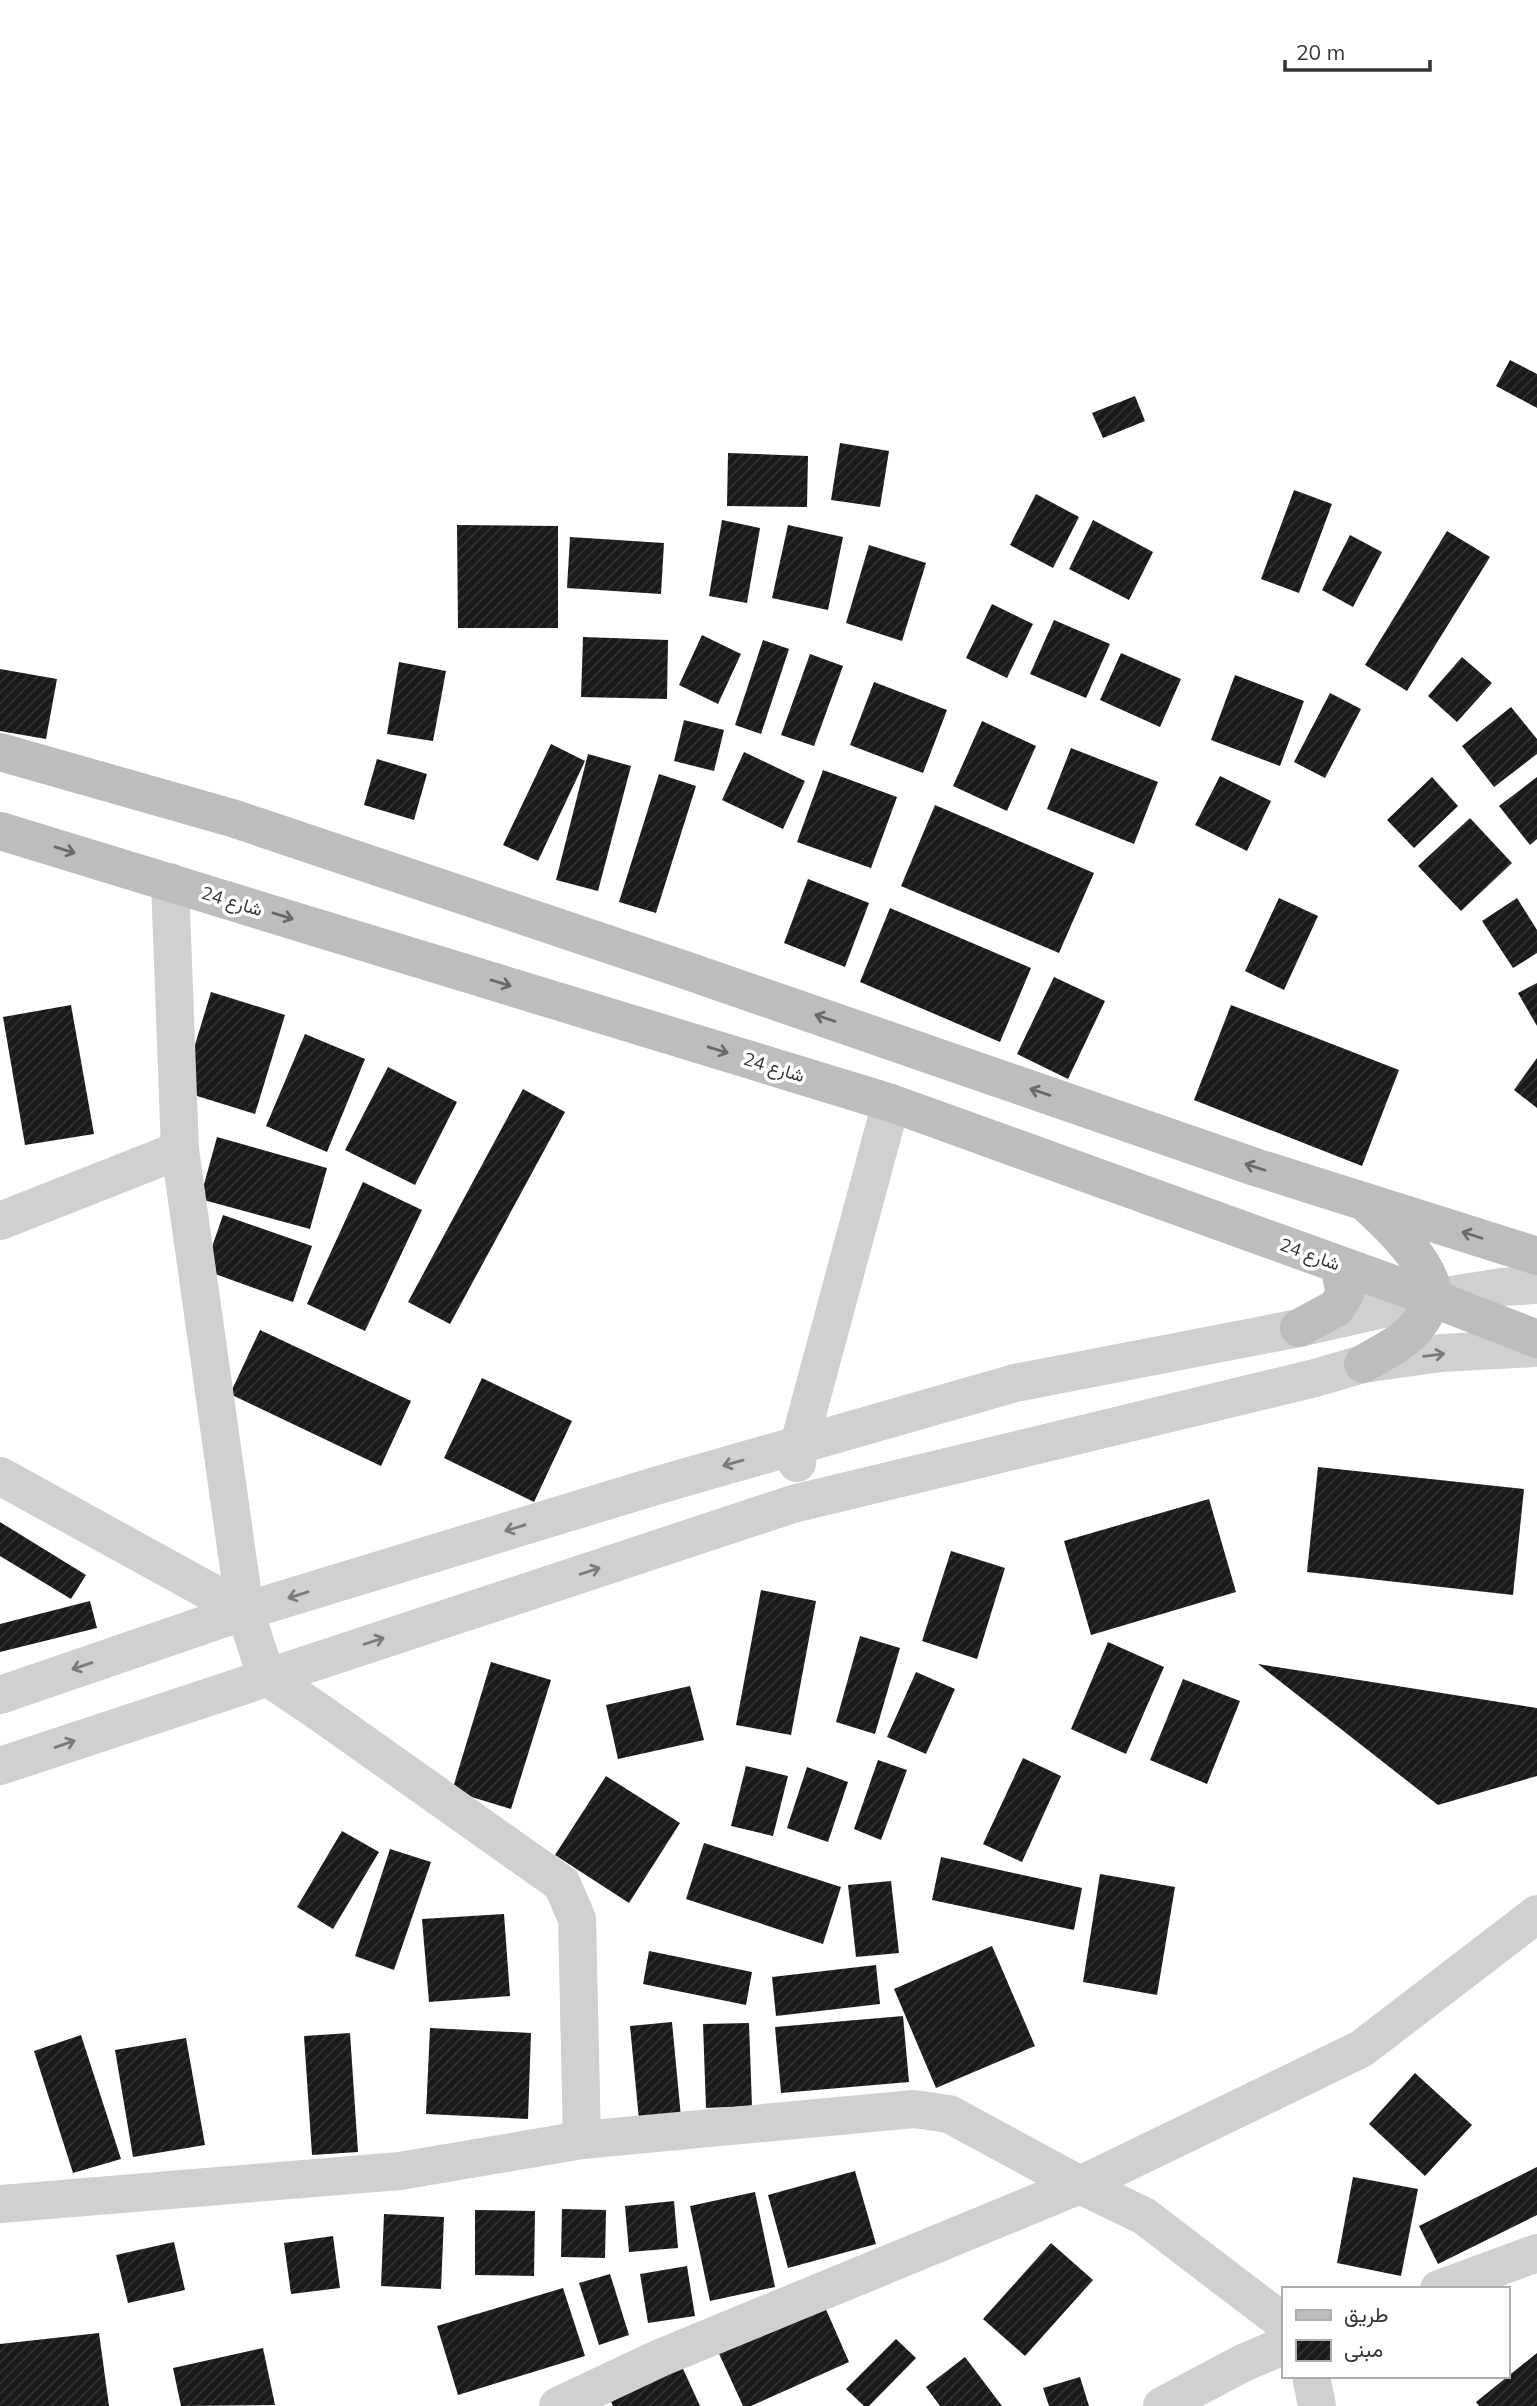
<svg xmlns="http://www.w3.org/2000/svg" width="1537" height="2406" viewBox="0 0 1537 2406" font-family="Mulish,Vazirmatn,sans-serif">
<defs>
<pattern id="building-hatch" width="6" height="6" patternUnits="userSpaceOnUse" patternTransform="scale(1.75)"><rect width="6" height="6" fill="#1a1a1a"/><path d="M-1 1l2-2M0 6l6-6M5 7l2-2" fill="none" stroke="#333"/></pattern>
</defs>
<rect width="100%" height="100%" fill="#fff"/>
<g fill="url(#building-hatch)">
<path d="M1510,360L1537,374V408L1496,386Z"/>
<path d="M1135,396L1145,421L1103,438L1092,413Z"/>
<path d="M840,443L889,451L880,507L831,500Z"/>
<path d="M728,453L808,456L807,507L727,506Z"/>
<path d="M1294,490L1332,504L1299,593L1261,579Z"/>
<path d="M1036,494L1079,517L1053,568L1010,545Z"/>
<path d="M722,520L760,528L747,603L709,596Z"/>
<path d="M1093,520L1153,552L1129,600L1069,569Z"/>
<path d="M457,525L558,526V628H458Z"/>
<path d="M788,525L843,537L828,610L772,598Z"/>
<path d="M1447,531L1490,557L1407,691L1365,665Z"/>
<path d="M1350,535L1382,552L1353,607L1322,590Z"/>
<path d="M570,537L664,543L661,594L567,588Z"/>
<path d="M869,545L926,563L902,641L846,623Z"/>
<path d="M992,604L1033,624L1007,678L966,658Z"/>
<path d="M1054,620L1110,644L1086,698L1030,674Z"/>
<path d="M702,635L741,654L718,704L679,685Z"/>
<path d="M583,637L668,640L667,699L581,697Z"/>
<path d="M763,640L789,649L761,734L735,725Z"/>
<path d="M1121,653L1181,679L1160,727L1100,700Z"/>
<path d="M810,654L843,666L814,746L781,735Z"/>
<path d="M1462,657L1492,683L1457,722L1428,696Z"/>
<path d="M399,662L446,671L433,741L387,734Z"/>
<path d="M0,669L57,679L46,739L0,731Z"/>
<path d="M1235,675L1304,701L1280,766L1211,740Z"/>
<path d="M874,682L947,710L923,773L850,745Z"/>
<path d="M1330,693L1361,709L1325,778L1294,762Z"/>
<path d="M1511,707L1537,739V754L1494,787L1462,746Z"/>
<path d="M684,720L724,730L714,771L674,761Z"/>
<path d="M982,721L1036,746L1007,811L953,786Z"/>
<path d="M551,744L585,761L538,861L503,845Z"/>
<path d="M1071,748L1158,782L1134,844L1047,809Z"/>
<path d="M744,752L805,781L783,829L722,800Z"/>
<path d="M588,754L631,766L598,891L556,880Z"/>
<path d="M377,759L427,774L414,820L364,805Z"/>
<path d="M823,770L897,797L871,868L797,842Z"/>
<path d="M659,774L696,786L656,913L619,902Z"/>
<path d="M1220,776L1271,801L1247,851L1195,825Z"/>
<path d="M1432,777L1458,806L1414,848L1387,820Z"/>
<path d="M1537,777V839L1530,845L1499,806Z"/>
<path d="M935,805L1094,873L1059,953L901,886Z"/>
<path d="M1470,818L1512,863L1461,911L1418,866Z"/>
<path d="M808,879L869,903L845,967L784,943Z"/>
<path d="M1279,898L1318,916L1284,990L1245,971Z"/>
<path d="M1517,898L1537,930V953L1513,968L1482,921Z"/>
<path d="M890,908L1031,968L1000,1042L860,982Z"/>
<path d="M1054,977L1105,1001L1068,1079L1017,1054Z"/>
<path d="M1537,983V1026L1518,993Z"/>
<path d="M211,992L285,1015L255,1114L181,1091Z"/>
<path d="M71,1005L94,1134L25,1145L3,1017Z"/>
<path d="M1231,1005L1399,1070L1362,1166L1194,1100Z"/>
<path d="M305,1034L365,1059L327,1152L266,1126Z"/>
<path d="M1537,1058V1108L1514,1090Z"/>
<path d="M388,1067L457,1102L415,1185L345,1150Z"/>
<path d="M523,1089L565,1112L450,1324L408,1302Z"/>
<path d="M217,1137L327,1168L310,1229L200,1199Z"/>
<path d="M363,1182L422,1210L365,1331L307,1304Z"/>
<path d="M223,1215L312,1246L293,1302L204,1270Z"/>
<path d="M260,1330L411,1401L381,1466L230,1394Z"/>
<path d="M482,1378L572,1421L534,1502L444,1458Z"/>
<path d="M1318,1467L1524,1489L1513,1595L1307,1572Z"/>
<path d="M1209,1499L1236,1592L1091,1635L1064,1541Z"/>
<path d="M0,1522L86,1575L71,1599L0,1556Z"/>
<path d="M951,1551L1005,1568L977,1659L922,1641Z"/>
<path d="M761,1590L816,1601L791,1735L736,1725Z"/>
<path d="M90,1601L97,1628L0,1652V1624Z"/>
<path d="M860,1636L900,1648L875,1734L836,1722Z"/>
<path d="M1108,1642L1164,1667L1126,1754L1071,1729Z"/>
<path d="M491,1662L551,1680L511,1809L452,1791Z"/>
<path d="M1258,1664L1537,1708V1776L1438,1805Z"/>
<path d="M916,1672L955,1689L926,1754L887,1737Z"/>
<path d="M1183,1679L1240,1701L1207,1784L1150,1760Z"/>
<path d="M690,1686L704,1740L618,1759L606,1705Z"/>
<path d="M1023,1758L1061,1776L1022,1862L983,1844Z"/>
<path d="M878,1760L907,1770L881,1840L854,1829Z"/>
<path d="M746,1766L788,1776L773,1836L731,1826Z"/>
<path d="M807,1767L848,1782L828,1842L787,1828Z"/>
<path d="M606,1776L680,1823L629,1903L555,1855Z"/>
<path d="M342,1831L379,1852L333,1929L297,1907Z"/>
<path d="M704,1843L841,1887L823,1944L686,1899Z"/>
<path d="M390,1849L431,1862L394,1970L355,1956Z"/>
<path d="M941,1857L1082,1888L1074,1930L932,1900Z"/>
<path d="M1100,1874L1175,1887L1157,1995L1083,1982Z"/>
<path d="M891,1881L899,1953L856,1957L848,1885Z"/>
<path d="M504,1914L510,1996L429,2002L422,1919Z"/>
<path d="M992,1946L1035,2046L936,2088L894,1989Z"/>
<path d="M649,1951L752,1972L746,2005L643,1984Z"/>
<path d="M876,1965L880,2004L776,2016L772,1977Z"/>
<path d="M903,2016L909,2082L781,2093L775,2027Z"/>
<path d="M672,2022L681,2117L639,2120L630,2026Z"/>
<path d="M749,2023L752,2106L706,2108L703,2024Z"/>
<path d="M430,2028L531,2033L528,2119L426,2114Z"/>
<path d="M350,2033L358,2152L312,2155L304,2036Z"/>
<path d="M81,2035L121,2159L73,2173L34,2051Z"/>
<path d="M186,2038L205,2145L133,2157L115,2050Z"/>
<path d="M1415,2073L1472,2125L1425,2176L1369,2124Z"/>
<path d="M1537,2167V2215L1438,2264L1419,2226Z"/>
<path d="M855,2171L876,2244L788,2268L768,2195Z"/>
<path d="M1353,2177L1418,2189L1401,2276L1337,2263Z"/>
<path d="M755,2192L775,2287L710,2301L690,2206Z"/>
<path d="M674,2201L678,2248L629,2252L625,2206Z"/>
<path d="M562,2209L606,2210L605,2258L561,2257Z"/>
<path d="M475,2210L535,2211L534,2276L475,2275Z"/>
<path d="M384,2214L444,2217L441,2289L381,2286Z"/>
<path d="M333,2236L340,2288L291,2294L284,2243Z"/>
<path d="M174,2242L185,2290L128,2303L116,2255Z"/>
<path d="M1051,2243L1093,2280L1025,2356L983,2319Z"/>
<path d="M687,2266L695,2316L648,2323L640,2274Z"/>
<path d="M610,2274L629,2335L599,2345L579,2283Z"/>
<path d="M563,2288L585,2356L458,2395L437,2326Z"/>
<path d="M821,2298L849,2362L751,2406H743L715,2345Z"/>
<path d="M99,2333L109,2406H0V2344Z"/>
<path d="M896,2339L916,2358L869,2406H864L846,2389Z"/>
<path d="M263,2348L275,2405L181,2406L173,2368Z"/>
<path d="M1537,2353V2406H1479L1476,2402Z"/>
<path d="M965,2357L1002,2406H940L926,2387Z"/>
<path d="M679,2360L700,2406H613L607,2393Z"/>
<path d="M1080,2377L1089,2406H1049L1043,2388Z"/>
</g>
<g fill="none" stroke-linecap="round" stroke-linejoin="round">
<g stroke="#d0d0d0" stroke-width="38">
<path d="M170,882L180,1150L245,1611L266,1676L322,1714L562,1884L577,1919L582,2140"/>
<path d="M0,1221L180,1150"/>
<path d="M797,1463L799,1444L891,1103"/>
<path d="M0,1476L245,1611"/>
<path d="M0,1695L245,1611L662,1484L1015,1383L1299,1328L1432,1298L1502,1287L1537,1285"/>
<path d="M0,1766L793,1504L1315,1378L1363,1364L1441,1353L1537,1348"/>
<path d="M0,2204L400,2171L582,2140L914,2109L949,2114L1080,2185L1144,2216L1283,2322"/>
<path d="M1439,2289L1537,2253"/>
<path d="M1311,2376L1317,2406"/>
<path d="M558,2406L660,2358L1080,2185L1361,2049L1537,1914"/>
<path d="M1162,2406L1243,2363L1283,2346"/>
</g>
<g stroke="#bdbdbd" stroke-width="38">
<path d="M0,752L232,818L685,970L1255,1167L1537,1256"/>
<path d="M0,831L891,1103L1432,1298L1537,1339"/>
<path d="M1299,1328L1336,1308L1345,1294L1339,1265"/>
<path d="M1363,1364C1381,1353 1404,1343 1417,1326C1422,1320 1431,1305 1432,1297C1437,1270 1387,1222 1368,1205"/>
</g>
</g>
<defs><path id="oneway-shaft" d="M-6 0H5M1.5-3L5.5 0L1.5 3" fill="none" stroke-width="1.6" stroke-linecap="round" stroke-linejoin="round" transform="scale(1.75)"/></defs>
<g stroke="#6a6a6a">
<use href="#oneway-shaft" transform="translate(65 850) rotate(17)"/>
<use href="#oneway-shaft" transform="translate(283 916) rotate(17)"/>
<use href="#oneway-shaft" transform="translate(501 983) rotate(17)"/>
<use href="#oneway-shaft" transform="translate(825 1018) rotate(-161)"/>
<use href="#oneway-shaft" transform="translate(718 1050) rotate(17)"/>
<use href="#oneway-shaft" transform="translate(1040 1092) rotate(-161)"/>
<use href="#oneway-shaft" transform="translate(1255 1167) rotate(-162)"/>
<use href="#oneway-shaft" transform="translate(1472 1235) rotate(-162)"/>
</g>
<g stroke="#7a7a7a">
<use href="#oneway-shaft" transform="translate(1434 1355) rotate(-7)"/>
<use href="#oneway-shaft" transform="translate(733 1463) rotate(164)"/>
<use href="#oneway-shaft" transform="translate(515 1528) rotate(163)"/>
<use href="#oneway-shaft" transform="translate(590 1571) rotate(-18)"/>
<use href="#oneway-shaft" transform="translate(298 1595) rotate(163)"/>
<use href="#oneway-shaft" transform="translate(374 1641) rotate(-18)"/>
<use href="#oneway-shaft" transform="translate(82 1666) rotate(161)"/>
<use href="#oneway-shaft" transform="translate(65 1744) rotate(-19)"/>
</g>
<g text-anchor="middle" dominant-baseline="central" stroke-width="7" stroke-linejoin="round" paint-order="stroke">
<g font-size="18" fill="#333" stroke="#fff">
<text transform="translate(232 901) rotate(17)">شارع 24</text>
<text transform="translate(774 1067) rotate(17)">شارع 24</text>
<text transform="translate(1310 1254) rotate(20)">شارع 24</text>
</g>
</g>
<rect x="1282" y="2287" width="228" height="91" fill="#ffffff" stroke="#adadad" stroke-width="2"/>
<rect x="1296" y="2310" width="35" height="10" fill="#bdbdbd" stroke="#adadad" stroke-width="2"/>
<text x="1344" y="2322" font-size="21" fill="#333333">طريق</text>
<rect x="1296" y="2340" width="35" height="21" fill="url(#building-hatch)" stroke="#adadad" stroke-width="2"/>
<text x="1344" y="2357" font-size="21" fill="#333333">مبنى</text>
<path d="M1285 60v10h145v-10" fill="none" stroke="#333333" stroke-width="3.5"/>
<text x="1296" y="60" font-size="21" fill="#333333" stroke="#ffffff" stroke-width="5" paint-order="stroke">20 m</text>
</svg>
